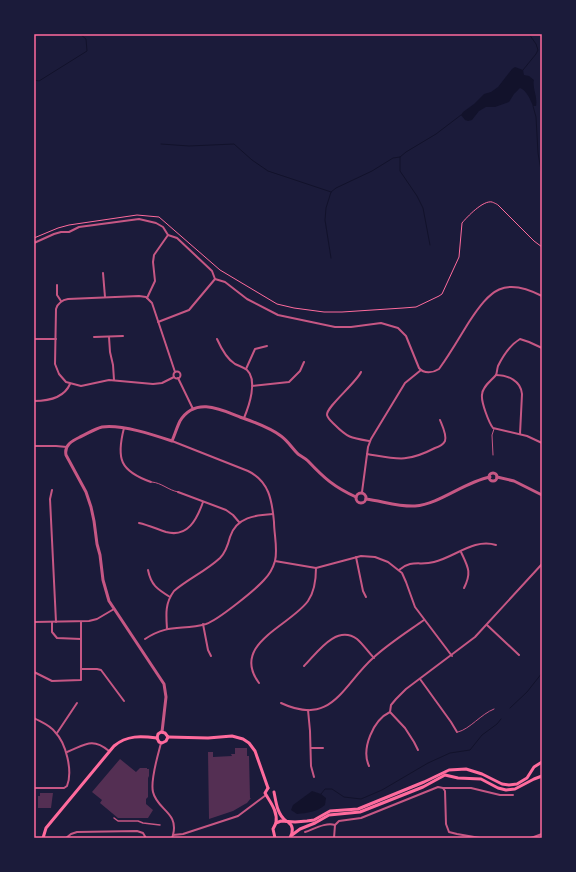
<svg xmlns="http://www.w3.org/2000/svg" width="576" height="872" viewBox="0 0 576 872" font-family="'Sofia Sans Condensed',sans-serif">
<rect width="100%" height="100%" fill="#1b1b3a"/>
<g fill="#12122b">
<path d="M515,67L523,70L524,75L529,76L534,80C532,88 538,97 536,106H533C530,99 527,91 520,88L514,94L509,102L495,107H486L479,111L472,120L468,121L465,120L461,115L463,112L474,104L484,94L491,92L498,87L512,69Z"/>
<path d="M312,791L321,794L326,798L325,805C317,812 307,813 297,814L291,810L293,805Z"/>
</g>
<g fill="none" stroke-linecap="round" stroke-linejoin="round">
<g stroke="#12122b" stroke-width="1">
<path d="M523,70L536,54L538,50L536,44L529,34"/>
<path d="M34,80L39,81L87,51L86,39L80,34"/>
<path d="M533,106L536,117L538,153L542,176"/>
<path d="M161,144L189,146L234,144L252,160L268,171L331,192"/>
<path d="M400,157V171L417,196L423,208L430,245"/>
<path d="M331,258L325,220L326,208L331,192L336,188L372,171L393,158L400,157L406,152L436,134L461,115"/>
<path d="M510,708L527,692L542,673"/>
<path d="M321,794L325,789H332L344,797L361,799L382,790L428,763L450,753L470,750L482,735L497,724L501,719"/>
</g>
</g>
<g fill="#542f53">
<path d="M235,748H247V756H249L250,798H251L247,803L245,804L233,811L209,819L208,752H213V757L232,756L231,754H235Z"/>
<path d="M120,759L136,772L140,768H147V769H149V776L148,778V797L146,799V804L153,810L148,818H118L100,803L102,800L92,792Z"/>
<path d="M40,793H53L51,808H38V796H40Z"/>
</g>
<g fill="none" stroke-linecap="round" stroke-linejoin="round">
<path stroke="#ff6b9d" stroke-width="1" d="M34,238L58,228L69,225L137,215L159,217L220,270L277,304L294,308L324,312H342L403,308L416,307L439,296L442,294L459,257L462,223C467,217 483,200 492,202C492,202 497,204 498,205L534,241L542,247"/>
<g stroke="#c65784" stroke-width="1">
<path d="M493,455L492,435L494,429"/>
<path d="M152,482C162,483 168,490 178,492"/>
<path d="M458,732C470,729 481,714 494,709"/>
</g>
<path stroke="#c65784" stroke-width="1.5" d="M114,818L118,821H138L143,823L160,825"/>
<g stroke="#c65784" stroke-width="2">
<path d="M34,243L54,234L61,232H69L79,227L139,219L156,223L163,227L168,235L177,238L212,271L215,279L225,282L247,299L278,315L335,327H351L381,323L398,328L406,336L419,368C424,374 433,373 439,369C450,354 459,338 469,322C490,290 504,276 542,296"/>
<path d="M103,273L105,297"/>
<path d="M57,285V295L61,301"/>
<path d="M147,298L155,281L153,262L154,255L168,235"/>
<path d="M158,322L189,310L215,279"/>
<path d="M94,337L123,336"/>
<path d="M109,337L110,352L113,365L114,380"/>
<path d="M34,339H56"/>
<path d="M217,339C221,348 227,359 235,364C239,366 243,367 247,370C258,380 249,406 244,418"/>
<path d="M542,348L529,342L520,339C510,345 503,356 498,366C497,369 497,373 496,375C491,381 482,387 482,395C481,402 489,423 493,428L527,436L542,443"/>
<path d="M246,369L255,349L267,346"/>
<circle cx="177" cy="375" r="3.5"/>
<path d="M361,372C356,383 326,407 327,415C328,419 332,422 335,425C348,438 351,438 370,441"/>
<path d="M496,375C508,375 521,381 522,394L520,434"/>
<path d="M174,377L162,383L153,384L109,380L81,386L66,382L59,374L55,364L56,309C58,303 61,300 68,299L139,296L146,297L152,303L175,372"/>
<path d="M178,378L193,409"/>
<path d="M252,386L289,382L300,371L304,362"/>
<path d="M34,401C48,401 64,398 70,384"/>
<path d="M124,428C116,459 120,471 151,482"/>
<path d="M34,446H56L67,447"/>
<path d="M367,454C397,459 406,463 435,448C438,447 443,445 445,441C447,435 442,425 440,420"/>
<path d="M52,490L50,499L56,622"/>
<path d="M178,492L226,510L233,515L239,522"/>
<path d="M362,492L368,447L371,439L405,383L421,370"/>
<path d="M139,523C148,525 157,529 166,532C188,538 197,519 203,502"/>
<path d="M461,552C468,567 472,572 464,588"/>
<path d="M356,557L363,591L366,597"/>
<path d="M275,561L316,568L361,556L375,557L388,562L402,573L406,582L415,607L452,656"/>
<path d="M148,570C151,585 157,589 170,597"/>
<path d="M399,570C412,559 420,566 434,562C455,557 474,538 496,545"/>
<path d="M34,622L89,621L97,619L114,609"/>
<path d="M52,622V632L57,638L81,639"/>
<path d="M203,624L208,650L211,656"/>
<path d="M487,625L519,655"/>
<path d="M167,629C166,614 165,603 174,591C188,579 206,571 220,558C226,552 228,545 230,537C236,517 256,515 273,514"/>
<path d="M145,639C169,623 182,631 206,624C218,620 255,590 264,580C269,575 273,568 275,561C278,549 274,534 274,522C272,500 269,481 248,471L172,441"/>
<path d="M304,666C317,653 336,624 357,639C363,644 368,652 374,658"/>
<path d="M81,669H97L101,670L124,701"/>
<path d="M34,672L52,681L81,680V622"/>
<path d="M420,679L451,722L457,732"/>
<path d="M259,683C230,644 290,626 308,601C315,591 316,580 316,568"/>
<path d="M281,703C332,727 342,686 373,658C388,644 407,632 424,620"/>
<path d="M308,710L310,731L311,766L314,777"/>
<path d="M390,712L405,728L414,742L418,750"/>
<path d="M34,718C41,722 50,725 55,732C66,743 73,771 67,786L64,788H34"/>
<path d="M57,733L77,703"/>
<path d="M161,743C158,755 150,780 153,792C157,810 179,812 173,835"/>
<path d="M311,748H323"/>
<path d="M67,752C85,745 92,737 109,751"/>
<path d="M369,766C361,749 373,720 390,712L391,705L396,699L406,689L475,637L542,564"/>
<path d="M443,788H471L500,795H513"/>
<path d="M305,832C314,829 326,822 335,825"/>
<path d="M66,838L71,834L77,832L137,831L143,833L146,838"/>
<path d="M172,838L173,835L183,834L238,816L266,795"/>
<path d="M334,838L335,825L339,821L361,818L438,787L443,788L445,791L446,824L449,832L457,834L480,838"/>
<path d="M531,838L542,834"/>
</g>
<g stroke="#c65784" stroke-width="3">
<circle cx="493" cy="477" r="4"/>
<path d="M497,477L514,481L542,495"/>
<circle cx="361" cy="498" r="5"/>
<path d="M366,499C382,501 399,507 415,506C440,504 464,482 490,477"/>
<path d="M162,732L166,697L164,684L109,601L103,580L100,555L97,544L94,521L91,507L86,492L66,455C64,445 72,441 80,437C87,434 94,429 102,427C121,424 154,435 172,441C175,434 177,427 180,421C195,397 220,409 240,417C254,422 269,427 281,436C288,441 292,448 298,454C301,456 305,458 308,461C324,478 334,487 356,497"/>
</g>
<g stroke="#ff6b9d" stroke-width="3">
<path d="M168,737L208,738L232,736L243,739L249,743L255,751L268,788"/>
<path d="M157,738L159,742L162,743L166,741L168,737"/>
<path d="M157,738L158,734L161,732L165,733L168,737"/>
<path d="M268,788L265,793C270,802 278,811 276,823"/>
<path d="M274,792C276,802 277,814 286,821"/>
<path d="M288,822C294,826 293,832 290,838"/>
<path d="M292,835L300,829L315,823L329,815L360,812L423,787L445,775L458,778L481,779L498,788L506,790L515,789L534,779L542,776"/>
<path d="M43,838L46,828L114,746C127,735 141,736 157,738"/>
<path d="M275,838L273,829L276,823L281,821L295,822L307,821L314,820L330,811L358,809L424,782L449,770L466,769L482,774L502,784L509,785L517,784L527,778L534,767L542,762"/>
</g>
</g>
<rect width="576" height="872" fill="none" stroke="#1b1b3a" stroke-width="70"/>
<rect x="35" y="35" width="506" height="802" fill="none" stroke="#ff6b9d" stroke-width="1.5"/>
</svg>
